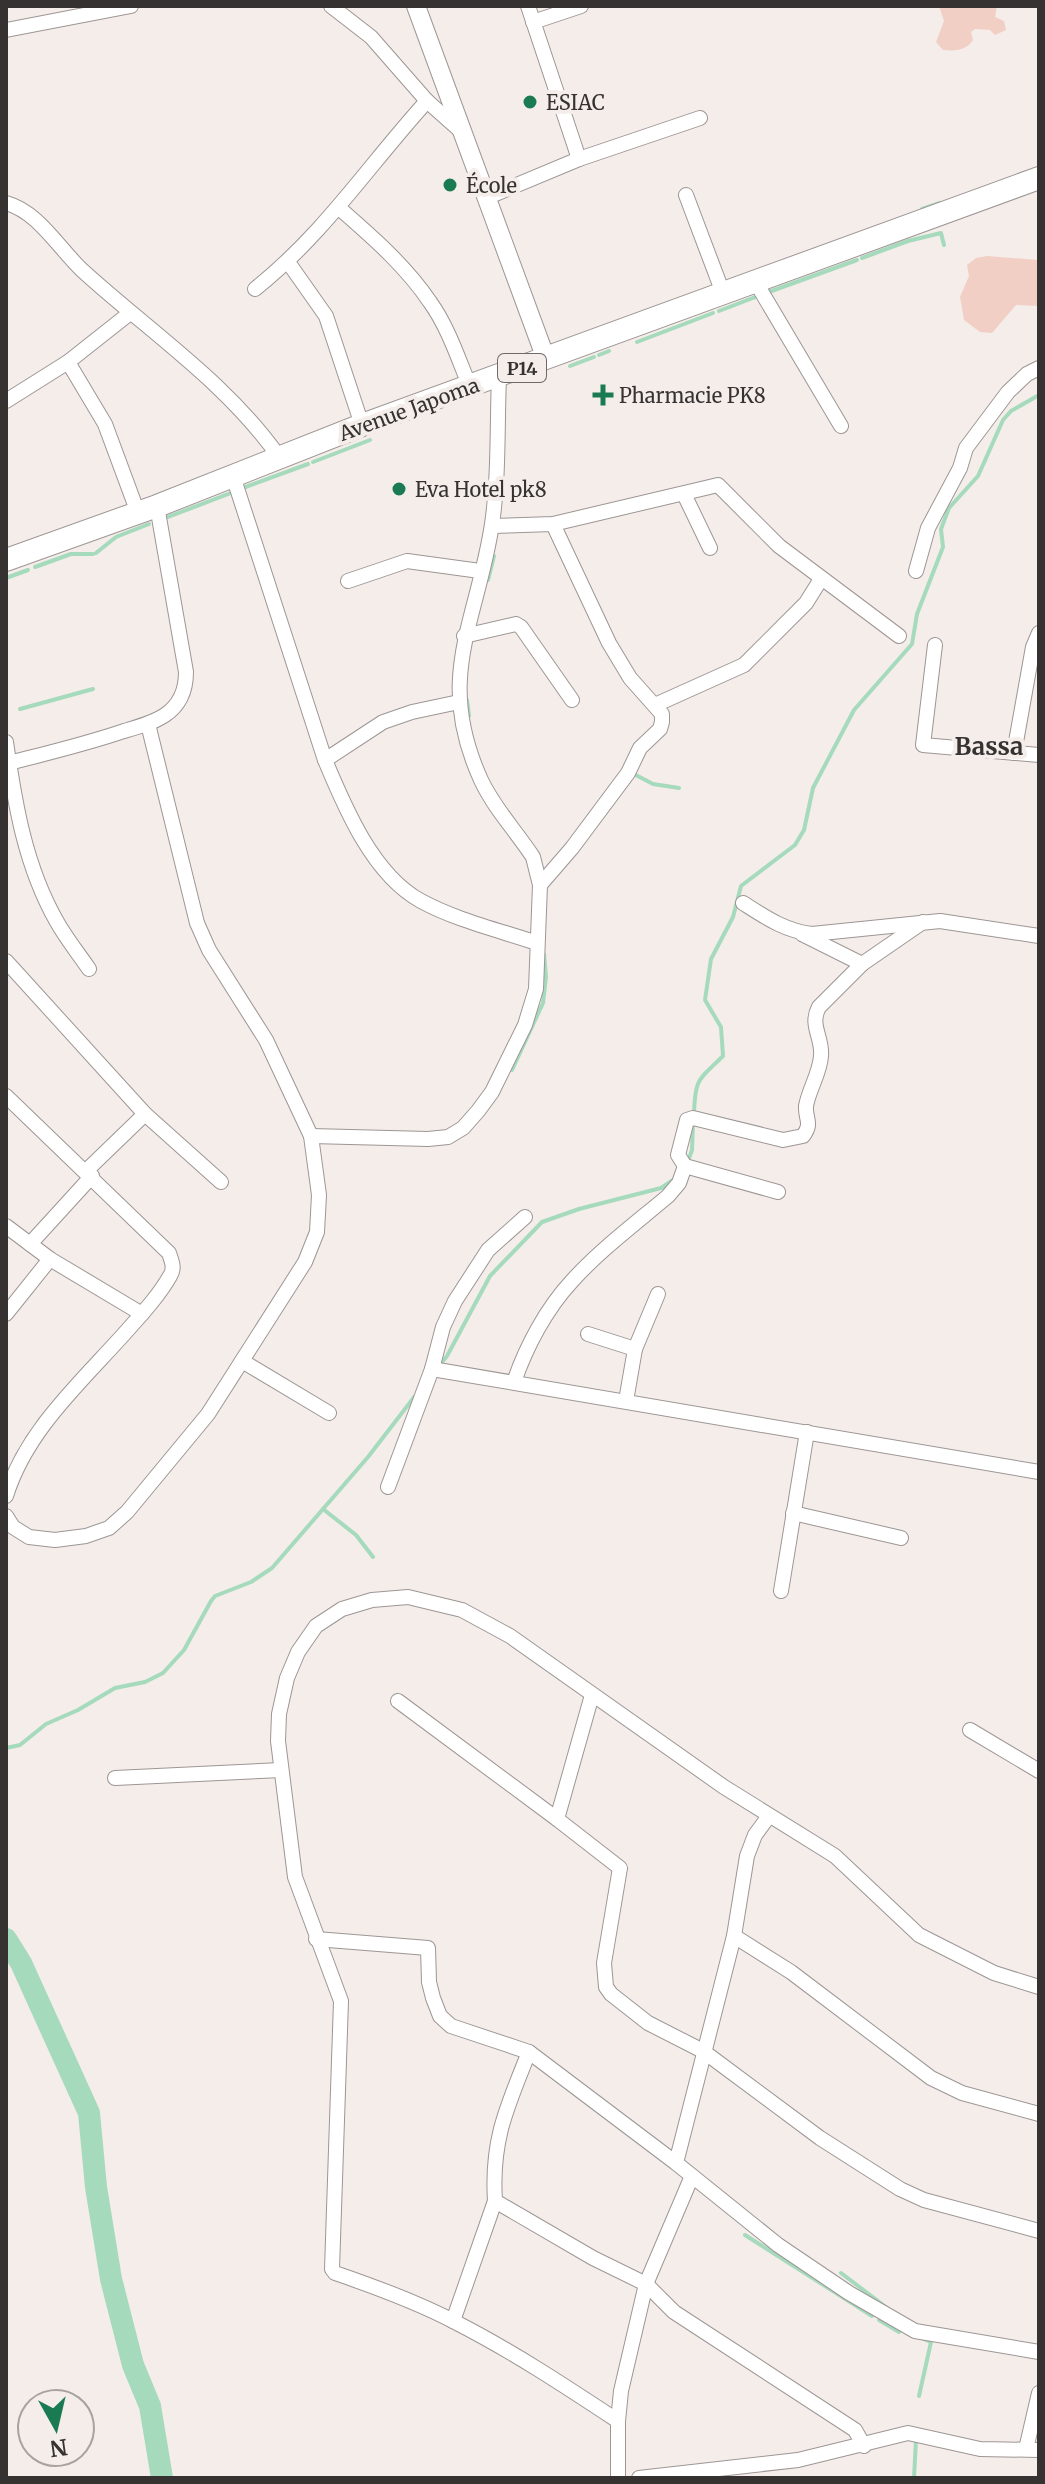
<svg xmlns="http://www.w3.org/2000/svg" width="1045" height="2484" viewBox="0 0 1045 2484" font-family="Merriweather,serif">
<rect width="100%" height="100%" fill="#f5edea"/>
<g fill="#f2cfc4">
<path d="M939,6H997L995,17L1004,21L1006,30L995,35L990,30L975,29L971,32L973,40C966,51 955,51 943,50L936,42L944,21Z"/>
<path d="M987,256L1039,260V306L1016,305L992,333L980,332L964,320L960,297L969,276L967,265L976,258Z"/>
</g>
<g fill="none" stroke-linecap="round" stroke-linejoin="round">
<g stroke="#a5dabd" stroke-width="4">
<path d="M922,209L940,203"/>
<path d="M862,258L908,241L941,233L944,245"/>
<path d="M766,293L857,260"/>
<path d="M719,311L758,296"/>
<path d="M637,342L713,313"/>
<path d="M599,355L609,351"/>
<path d="M570,366L594,357"/>
<path d="M313,462L370,440"/>
<path d="M243,488L308,464"/>
<path d="M168,517L236,491"/>
<path d="M96,553L116,537L149,524"/>
<path d="M35,567L71,554H93"/>
<path d="M6,578L28,570"/>
<path d="M488,580L494,556"/>
<path d="M467,700L469,716"/>
<path d="M20,709L93,689"/>
<path d="M632,773L653,784L679,788"/>
<path d="M512,1070L543,1003L546,977L544,954"/>
<path d="M694,1114C695,1077 699,1080 723,1056L721,1027L705,1000L711,959L733,917L741,886L795,845L804,830L813,788L854,710L912,644L917,614L943,547L941,529L949,508L978,476L1003,420L1011,411L1039,395"/>
<path d="M688,1161L692,1150L693,1123"/>
<path d="M438,1367L447,1356L490,1276L542,1222L579,1209L661,1188L673,1180"/>
<path d="M323,1509L356,1535L373,1557"/>
<path d="M6,1748L20,1745L46,1724L78,1710L115,1688L145,1682L163,1673L184,1650L211,1601L215,1596L251,1582L272,1568L368,1457L415,1396"/>
<path d="M745,2235L872,2316"/>
<path d="M841,2273L895,2314"/>
<path d="M879,2320L899,2332"/>
<path d="M919,2396L931,2342L921,2338"/>
<path d="M914,2478L916,2440"/>
</g>
<path stroke="#a5dabd" stroke-width="22" d="M6,1939L21,1963L89,2113L96,2187L111,2279L133,2365L150,2406L162,2478"/>
<g stroke="#9d9694" stroke-width="16">
<g id="minor">
<path d="M331,6L371,37L427,101L463,133"/>
<path d="M528,6L579,159"/>
<path d="M533,22L581,6"/>
<path d="M6,30L131,6"/>
<path d="M686,195L723,293"/>
<path d="M488,197L579,159L700,118"/>
<path d="M6,203C39,212 59,249 83,271C150,332 227,383 279,457"/>
<path d="M339,208C372,237 405,265 430,302C448,327 458,358 470,387"/>
<path d="M288,262L326,316L362,425"/>
<path d="M755,281L841,426"/>
<path d="M255,289C325,233 368,166 427,101"/>
<path d="M68,362L105,424L138,513"/>
<path d="M6,401L68,362L130,313"/>
<path d="M233,476L325,760C345,808 373,875 421,901C456,920 498,930 537,943"/>
<path d="M684,494L710,548"/>
<path d="M492,526L553,524L718,485L779,546L899,636"/>
<path d="M916,571L928,528L960,468L966,448L1008,392L1027,374L1039,368"/>
<path d="M348,581L407,561L480,571"/>
<path d="M464,636L516,624L521,627L572,700"/>
<path d="M935,645L923,745L1039,755"/>
<path d="M655,705L744,665L806,603L821,579"/>
<path d="M6,742C15,804 25,866 57,922C66,938 78,953 89,969"/>
<path d="M1014,753L1033,647L1039,633"/>
<path d="M325,760L383,722L412,712L459,702"/>
<path d="M9,763C48,753 86,744 124,731C138,727 153,723 165,715C180,705 186,690 186,672L157,506"/>
<path d="M540,885L572,848L628,773L640,748L660,729L662,722V714L630,678L609,643L553,524"/>
<path d="M743,903C765,917 785,931 812,934L940,921L1039,936"/>
<path d="M802,934L862,964"/>
<path d="M6,961L145,1114L221,1182"/>
<path d="M6,1096L169,1253C172,1262 175,1268 170,1276C158,1297 140,1316 124,1334C80,1383 26,1431 6,1496"/>
<path d="M311,1136L428,1139L448,1137L463,1128L478,1111L492,1092L525,1025L536,989L540,885L533,857C516,831 494,808 481,780C434,677 477,623 492,524C499,476 497,425 499,377"/>
<path d="M86,1171L145,1114"/>
<path d="M778,1192L685,1166L678,1155L687,1120L693,1118L783,1140L803,1136C813,1123 805,1119 806,1106C809,1089 820,1073 821,1056C823,1038 809,1025 819,1007L862,964L923,922"/>
<path d="M6,1226L50,1259L142,1314"/>
<path d="M30,1244L92,1176"/>
<path d="M6,1314L50,1259"/>
<path d="M588,1334L635,1349"/>
<path d="M242,1361L329,1413"/>
<path d="M432,1369L1039,1472"/>
<path d="M514,1382C526,1347 546,1309 572,1281C600,1250 636,1223 668,1196L679,1183L685,1166"/>
<path d="M626,1401L635,1349L658,1294"/>
<path d="M388,1487L432,1369L443,1327L455,1301L488,1250L525,1217"/>
<path d="M793,1513L901,1538"/>
<path d="M6,1516L13,1527L29,1537L55,1540L86,1536L109,1528L127,1512L208,1414L305,1262L317,1232L319,1195L311,1136L266,1040L209,950L197,923L148,724"/>
<path d="M781,1591L807,1432"/>
<path d="M398,1701L557,1819L592,1695"/>
<path d="M970,1730L1039,1771"/>
<path d="M115,1778L281,1770"/>
<path d="M557,1819L620,1868L604,1963L606,1987L611,1994L648,2023L703,2051L820,2138L900,2189L924,2200L1039,2231"/>
<path d="M734,1936L791,1972L931,2078L962,2093L1039,2114"/>
<path d="M316,1939L428,1948L429,1982L433,1998L440,2016L451,2026L529,2052L676,2163L778,2245L849,2293L915,2331L1039,2352"/>
<path d="M529,2052C507,2107 491,2140 495,2201L593,2258L646,2284L674,2312L855,2430L864,2446"/>
<path d="M676,2163L734,1936L747,1856L755,1835L769,1816"/>
<path d="M453,2321L495,2201"/>
<path d="M618,2421C565,2386 512,2351 455,2322C417,2302 376,2287 335,2273L332,2269L341,2001L295,1877L278,1741L279,1714L287,1678L298,1652L316,1626L342,1609L372,1600L408,1597L462,1610L510,1636L724,1787L835,1856L919,1935L994,1973L1039,1987"/>
<path d="M1026,2449L1039,2393"/>
<path d="M618,2478V2421L621,2391L646,2284L692,2176"/>
<path d="M639,2478L798,2460L908,2433L980,2449L1039,2450"/>
</g>
</g>
<g stroke="#9d9694" stroke-width="20">
<path id="tertiary" d="M416,6L546,359"/>
</g>
<g stroke="#9d9694" stroke-width="24">
<path id="primary" d="M6,560L157,506L362,425L1039,178"/>
</g>
<use href="#minor" stroke="#fff" stroke-width="14"/>
<use href="#tertiary" stroke="#fff" stroke-width="18"/>
<use href="#primary" stroke="#fff" stroke-width="22"/>
</g>
<g fill="#1a7b53" stroke="#f5edea" stroke-width="3">
<circle cx="530" cy="102" r="8"/>
<circle cx="450" cy="185" r="8"/>
<path d="M599 383h8v8h8v8h-8v8h-8v-8h-8v-8h8z"/>
<circle cx="399" cy="489" r="8"/>
</g>
<g text-anchor="middle" dominant-baseline="central" stroke-width="8" stroke-linejoin="round" paint-order="stroke">
<rect fill="#f5edea" stroke="#6f6a68" stroke-width="2" x="498" y="354" width="48" height="28" rx="6"/>
<g font-size="18" font-weight="bold" fill="#353231">
<text x="522" y="368">P14</text>
</g>
<g font-size="20" fill="#353231" stroke="#f5edea" text-anchor="start">
<text x="546" y="102">ESIAC</text>
<text x="466" y="185">École</text>
<text x="619" y="395">Pharmacie PK8</text>
<text x="415" y="489">Eva Hotel pk8</text>
</g>
<g font-size="20" fill="#353231" stroke="#f5edea">
<text transform="translate(409 409) rotate(-20)">Avenue Japoma</text>
</g>
<g font-size="24" font-weight="bold" fill="#353231" stroke="#f5edea">
<text x="989" y="746">Bassa</text>
</g>
</g>
<rect width="1045" height="2484" fill="none" stroke="#353231" stroke-width="16"/>
<g transform="translate(56 2428) rotate(172)"><circle r="38" fill="#f5edea" stroke="#a8a2a0" stroke-width="2"/>
<path d="M0-6L14 30L0 20L-14 30Z" fill="#1a7b53"/>
<text y="-12" font-size="22" font-weight="bold" text-anchor="middle" fill="#353231">N</text>
</g>
</svg>
